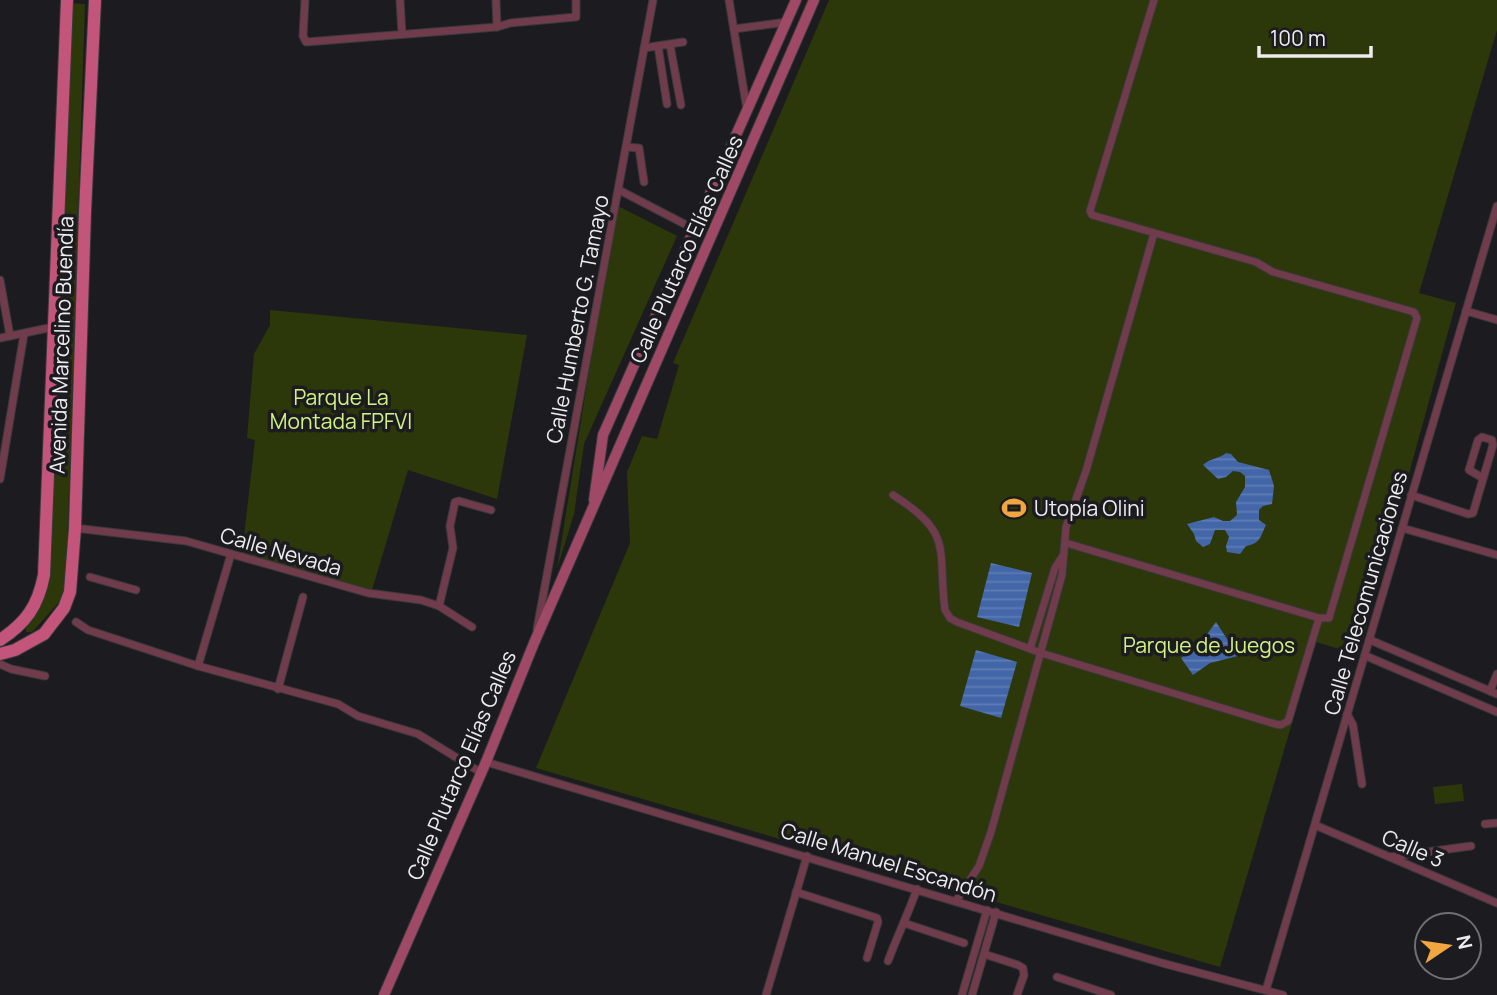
<svg xmlns="http://www.w3.org/2000/svg" width="1497" height="995" viewBox="0 0 1497 995" font-family="Manrope,sans-serif">
<defs>
<pattern id="water-rules" width="6" height="5" patternUnits="userSpaceOnUse" patternTransform="scale(1.75)"><rect width="6" height="5" fill="#4366a8"/><path d="M0 2.5h6" fill="none" stroke="#5e7cb4"/></pattern>
</defs>
<rect width="100%" height="100%" fill="#1c1c20"/>
<g fill="#2c3809">
<path d="M829,0H1497V30L1419,293L1456,303L1359,655L1316,642L1220,967L536,768L630,543L627,472L642,436L657,439L679,365L673,363Z"/>
<path d="M69,3L85,4L66,581L61,600L32,632H27L25,628L45,596Z"/>
<path d="M616,205L677,236L584,444L574,514L557,569Z"/>
<path d="M270,310L527,335L497,499L408,470L372,590L242,554L255,440L247,438L254,354L270,325Z"/>
<path d="M1462,784L1464,801L1435,804L1433,787Z"/>
</g>
<g fill="url(#water-rules)">
<path d="M1226,453L1231,454L1238,462L1269,470L1274,486L1272,504L1263,506L1259,510V520L1266,525C1260,537 1261,543 1246,546L1240,554L1227,552L1226,546L1229,537L1225,530H1215L1210,544L1203,547L1196,541L1194,534L1187,524L1214,517L1223,521H1230L1237,515L1236,502L1245,487V476L1240,472L1233,471L1226,477L1218,479L1203,465C1210,458 1219,459 1226,453Z"/>
<path d="M991,563L1032,573L1019,627L977,617Z"/>
<path d="M1216,622L1238,656L1210,663L1193,675L1181,658L1199,645Z"/>
<path d="M976,650L1017,662L1001,718L960,706Z"/>
</g>
<g fill="none" stroke-linecap="round" stroke-linejoin="round">
<g stroke="#39393d" stroke-width="9">
<g id="street">
<path d="M305,0L303,36L306,42L497,27L510,23L576,17V0"/>
<path d="M400,0L402,34"/>
<path d="M496,0L497,27"/>
<path d="M729,0L747,110"/>
<path d="M734,29L787,22"/>
<path d="M670,45L681,105"/>
<path d="M658,46L667,104"/>
<path d="M644,48L683,42"/>
<path d="M626,147L639,148L644,182"/>
<path d="M619,190L696,230"/>
<path d="M0,280L10,336"/>
<path d="M1466,311L1497,320"/>
<path d="M0,338L53,327"/>
<path d="M0,479L24,334"/>
<path d="M893,495C955,534 937,549 945,610L950,618L957,622L1041,653L1275,724L1281,725L1288,721L1319,618"/>
<path d="M1411,495L1468,514L1473,513L1493,445L1492,440L1482,437L1478,440L1469,470L1483,478"/>
<path d="M75,528L186,541L368,593L421,600L439,606L472,627"/>
<path d="M1402,528L1497,555"/>
<path d="M1066,543L1319,618H1329L1417,318L1414,312L1273,272L1256,262L1092,215L1090,211L1154,0"/>
<path d="M90,577L136,590"/>
<path d="M439,606L453,548L450,526L455,502L459,501L491,510"/>
<path d="M76,622L88,630L198,666L338,704L358,716L418,734L480,772"/>
<path d="M537,629L653,0"/>
<path d="M1370,640L1497,694"/>
<path d="M1030,649L1055,568L1064,554"/>
<path d="M1366,656L1497,712"/>
<path d="M0,664L11,669L45,676"/>
<path d="M198,666L231,554"/>
<path d="M278,689L303,597"/>
<path d="M1490,691L1497,674"/>
<path d="M1347,714L1353,725L1362,784"/>
<path d="M486,762L1162,963L1283,995"/>
<path d="M1485,824L1497,823"/>
<path d="M1315,825L1497,903"/>
<path d="M1390,857L1471,846"/>
<path d="M796,892L877,918L878,922L867,958"/>
<path d="M956,901L979,866L991,832L1062,575L1066,527L1086,471L1154,233"/>
<path d="M904,923L964,943"/>
<path d="M984,954L1018,965L1023,968L1024,975L1017,995"/>
<path d="M888,961C897,937 908,914 917,889"/>
<path d="M1057,977L1111,995"/>
<path d="M1266,990L1497,206"/>
<path d="M766,995L807,856"/>
<path d="M962,995L987,910"/>
<path d="M972,995L996,912"/>
</g>
</g>
<g stroke="#39393d" stroke-width="12">
<g id="secondary">
<path d="M594,500L603,435L796,0"/>
<path d="M384,995L486,762L534,643L814,0"/>
</g>
</g>
<g stroke="#39393d" stroke-width="14">
<g id="primary">
<path d="M0,640C26,623 38,606 44,575L67,0"/>
<path d="M0,654L15,650L44,634L64,608L70,592L75,528L85,212L95,0"/>
</g>
</g>
<use href="#street" stroke="#703b4b" stroke-width="7"/>
<use href="#secondary" stroke="#9f4966" stroke-width="10"/>
<use href="#primary" stroke="#c3547a" stroke-width="12"/>
</g>
<defs>
<g id="stadium-bare" transform="scale(1.89)"><path d="M0-5a6.5 5 0 1 0 0 10a6.5 5 0 1 0 0-10ZM-3.5-1.8h7v3.6h-7Z" fill="#f1a63f" stroke="#1c1c20" stroke-width="2.5" paint-order="stroke"/></g>
</defs>
<g fill-rule="evenodd">
<use href="#stadium-bare" x="1014" y="508"/>
</g>
<g text-anchor="middle" dominant-baseline="central" stroke-width="7" stroke-linejoin="round" paint-order="stroke">
<g font-size="21" fill="#ededef" stroke="#1c1c20">
<text transform="translate(686 249) rotate(-66)">Calle Plutarco Elías Calles</text>
<text transform="translate(577 319) rotate(-79)">Calle Humberto G. Tamayo</text>
<text transform="translate(61 345) rotate(-88)">Avenida Marcelino Buendía</text>
<text transform="translate(281 551) rotate(16)">Calle Nevada</text>
<text transform="translate(1365 593) rotate(-74)">Calle Telecomunicaciones</text>
<text transform="translate(461 765) rotate(-67)">Calle Plutarco Elías Calles</text>
<text transform="translate(1413 848) rotate(23)">Calle 3</text>
<text transform="translate(889 862) rotate(17)">Calle Manuel Escandón</text>
</g>
<g font-size="21" fill="#d2f283" stroke="#1c1c20">
<text x="341" y="397">Parque La<tspan x="341" dy="24">Montada FPFVI</tspan></text>
<text x="1209" y="645">Parque de Juegos</text>
</g>
<g font-size="21" fill="#ededef" stroke="#1c1c20" text-anchor="start">
<text x="1034" y="508">Utopía Olini</text>
</g>
</g>
<g transform="translate(1448 946) rotate(77)"><circle r="33" fill="#1c1c20" stroke="#707073" stroke-width="2"/>
<path d="M0-5L12 26L0 18L-12 26Z" fill="#f1a63f"/>
<text y="-10" font-size="19" font-weight="bold" text-anchor="middle" fill="#ededef">N</text>
</g>
<path d="M1259 46v10h112v-10" fill="none" stroke="#ededef" stroke-width="3.5"/>
<text x="1270" y="46" font-size="21" fill="#ededef" stroke="#1c1c20" stroke-width="5" paint-order="stroke">100 m</text>
</svg>
